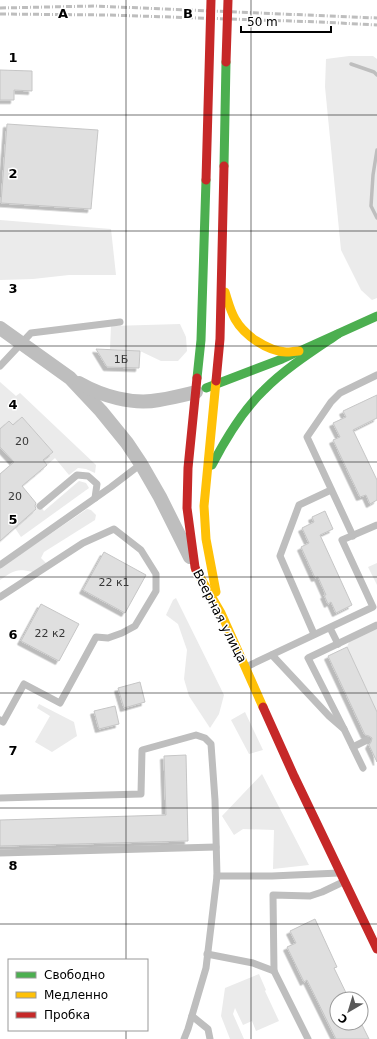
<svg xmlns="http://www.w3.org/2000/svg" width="377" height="1039" viewBox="0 0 377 1039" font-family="'DejaVu Sans',sans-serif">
<defs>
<filter id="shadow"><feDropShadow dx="-3.5" dy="3.5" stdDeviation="0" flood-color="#0004"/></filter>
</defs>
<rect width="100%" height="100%" fill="#fff"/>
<g fill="#ebebeb">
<path d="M349,56H373L377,59V298L372,300L361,290L341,250L325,87L326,59Z"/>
<path d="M0,220L111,229L116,275H69L33,279L0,280Z"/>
<path d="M180,324L186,337L187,351L178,361H161L140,351L110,349L111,326Z"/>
<path d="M0,382L16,396L20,393L96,465L95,473L86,469L78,468L69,475L55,458L47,465L43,460L53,452L22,417L13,425L9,421L0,429Z"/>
<path d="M79,481L86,483L89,488L21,537L15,528L40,506L44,511Z"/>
<path d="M87,509L91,510L96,515L95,520L44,552L41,558L46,563L33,572C15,568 14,571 0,580V568Z"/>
<path d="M377,563V585L368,567Z"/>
<path d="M176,598L224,695L219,714L210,728L189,696L184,679L187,650L178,624L166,615L173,600Z"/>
<path d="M377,625V712L347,647L351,637Z"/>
<path d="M39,704L74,722L77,736L52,752L35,742L50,716L37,708Z"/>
<path d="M245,712L263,750L249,754L231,720Z"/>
<path d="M262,774L309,865L273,869L274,830L243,829L234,835L222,816Z"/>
<path d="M259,974L266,990L265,991L279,1021L256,1031L252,1021L243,1025L235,1008L233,1014L244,1039H230L221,1016L225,988Z"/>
</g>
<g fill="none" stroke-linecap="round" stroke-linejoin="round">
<g stroke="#bebebe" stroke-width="3.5">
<path d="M351,64L374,72L377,75"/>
<path d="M377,150L373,175L371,206L377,218"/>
</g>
</g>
<g fill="#dfdfdf" stroke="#c6c6c6" filter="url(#shadow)">
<path d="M0,70L32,71V91L14,90V100H0Z"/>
<path d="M7,124L98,130L91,209L1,203Z"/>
<path d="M96,349L140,351L139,368L107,367Z"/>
<path d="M377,395V418L353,430L377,480V500L370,504L366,495L360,497L333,440L340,437L333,423L346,417L343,411Z"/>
<path d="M22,417L53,452L43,460L47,465L22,486L36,503L35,506L36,509L0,541V474L14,462L0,447V429L9,421L13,425Z"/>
<path d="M325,511L333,529L320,535L352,605L336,613L331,602L328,604L324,595H326L318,577L315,578L301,547L309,543L302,528L314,522L312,517Z"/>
<path d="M104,552L146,575L125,613L83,590Z"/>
<path d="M41,604L79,624L59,661L21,641Z"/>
<path d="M347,647L377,712V762L369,745L371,742L372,738L369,736L365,735L328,656Z"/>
<path d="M140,682L145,702L124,708L118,688Z"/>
<path d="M115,706L119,724L99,729L94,711Z"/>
<path d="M186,755L188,841L0,846V820L166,815L164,756Z"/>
<path d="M315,919L337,967L334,968L349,999H337V1023H361L369,1039H336L307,980L304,982L287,947L296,943L290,931Z"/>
</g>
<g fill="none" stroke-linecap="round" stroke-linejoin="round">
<g stroke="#bebebe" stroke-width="7">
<path d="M0,366L31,333L120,322"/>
<path d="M40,506L77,475L88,476L97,484L95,498"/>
<path d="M353,536L307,437L331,402L340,393L377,375"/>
<path d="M0,565L111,487L141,464"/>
<path d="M0,597L83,543L114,529L141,550L156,574V591L135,626L122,633L108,638L96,637L60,703L24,684L3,722L0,720"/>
<path d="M330,628L338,644"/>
<path d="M314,634L280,556L299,505L331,490"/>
<path d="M272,655L329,716L344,729L363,768"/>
<path d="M246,667L373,607L342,540L377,525"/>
<path d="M344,729L308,658L377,625"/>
<path d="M353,747L367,740"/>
<path d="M0,798L141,794L142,750L196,735L205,738L211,744L215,800L217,876L206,968L188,1029L184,1039"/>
<path d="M0,853L216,847"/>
<path d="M217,876H272L339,873"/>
<path d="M207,954L253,963L274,971"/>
<path d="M192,1016L208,1029L210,1039"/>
<path d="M308,1039L274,971L273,895L310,896L322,892L343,882"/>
</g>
<g stroke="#bebebe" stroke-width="14">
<path d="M0,328L70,378L101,411L127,443L141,464L160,497L190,557"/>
<path d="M79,383C102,396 132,405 159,400C172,398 184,395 196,392"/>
</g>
<g stroke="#4caf50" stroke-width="9">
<path d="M224,166L226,62"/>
<path d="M197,378L201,340L206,180"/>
<path d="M206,388L282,359L377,316"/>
<path d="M212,465C226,438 242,411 264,390C286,368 313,351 338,334"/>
</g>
<g stroke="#ffc107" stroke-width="9">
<path d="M225,292C228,301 230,310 235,319C244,335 267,351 286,352C291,352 295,351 299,351"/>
<path d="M196,570L221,613L263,707"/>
<path d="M216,592L206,539L204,506L216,381"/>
</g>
<g stroke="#c62828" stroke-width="9">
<path d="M216,381L220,339L224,166"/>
<path d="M196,570L195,567L187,508L188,468L197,378"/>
<path d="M263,707L294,776L377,949"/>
</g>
<g stroke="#bebebe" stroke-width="3" stroke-dasharray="6 2 1 2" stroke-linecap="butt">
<path d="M0,8L94,6L377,18"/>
<path d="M0,14L109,15L320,22L377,25"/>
</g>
<g stroke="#c62828" stroke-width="9">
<path d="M226,62L228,0"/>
<path d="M206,180L211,0"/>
</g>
</g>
<path fill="none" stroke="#000" stroke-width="1" stroke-opacity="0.55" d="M126,0V960M251,0V1039M0,115H377M0,231H377M0,346H377M0,462H377M0,577H377M0,693H377M0,808H377M0,924H377M126,1030V1039"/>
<g text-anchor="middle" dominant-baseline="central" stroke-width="3" stroke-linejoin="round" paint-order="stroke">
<g font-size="11" fill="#383838">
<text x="121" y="359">1Б</text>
<text x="22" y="441">20</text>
<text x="15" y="496">20</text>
<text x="114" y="582">22 к1</text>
<text x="50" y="633">22 к2</text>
</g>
<g font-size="13" fill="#000" stroke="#fff">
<text transform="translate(220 616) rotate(63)">Веерная улица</text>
</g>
</g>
<g font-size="13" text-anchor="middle" font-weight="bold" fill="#000" stroke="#fff" stroke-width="3" stroke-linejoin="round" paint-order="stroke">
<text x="63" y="18">A</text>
<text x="188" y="18">B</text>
<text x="13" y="62">1</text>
<text x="13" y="178">2</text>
<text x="13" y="293">3</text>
<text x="13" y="409">4</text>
<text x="13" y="524">5</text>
<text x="13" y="639">6</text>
<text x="13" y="755">7</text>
<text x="13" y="870">8</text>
</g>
<rect x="8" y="959" width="140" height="72" fill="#ffffff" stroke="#999999"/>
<rect x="16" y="972" width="20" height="6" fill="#4caf50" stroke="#999999"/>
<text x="44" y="979" font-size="12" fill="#000000">Свободно</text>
<rect x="16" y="992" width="20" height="6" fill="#ffc107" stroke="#999999"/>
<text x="44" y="999" font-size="12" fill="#000000">Медленно</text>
<rect x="16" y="1012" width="20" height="6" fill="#c62828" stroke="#999999"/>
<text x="44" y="1019" font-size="12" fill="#000000">Пробка</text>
<g transform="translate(349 1011) rotate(218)"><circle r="19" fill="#ffffff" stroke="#999999"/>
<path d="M0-3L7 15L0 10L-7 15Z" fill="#595959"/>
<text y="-6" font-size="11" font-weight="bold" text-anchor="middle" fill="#000000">С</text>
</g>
<path d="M241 26v6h90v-6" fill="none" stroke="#000000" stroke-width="2"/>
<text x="247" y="26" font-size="12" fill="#000000" stroke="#ffffff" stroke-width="3" paint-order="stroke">50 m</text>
</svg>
